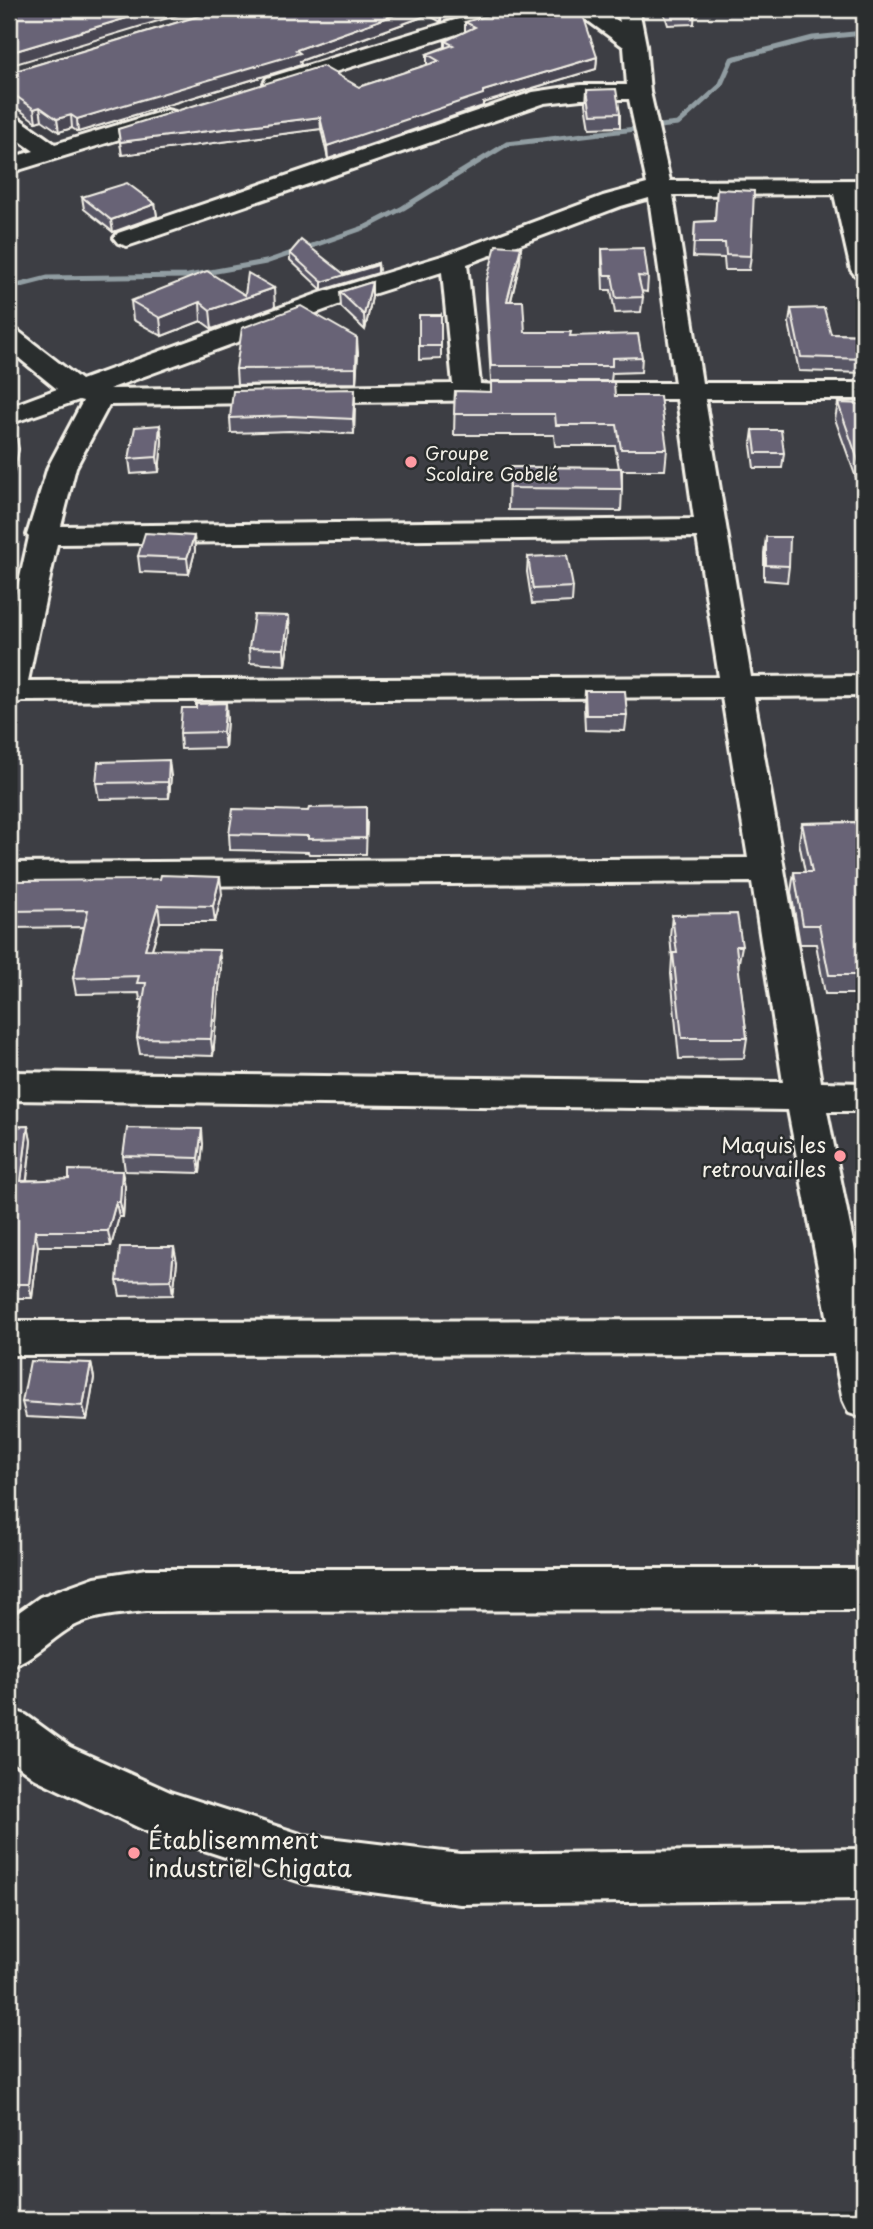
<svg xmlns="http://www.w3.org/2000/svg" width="873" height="2229" viewBox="0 0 873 2229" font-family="'Playpen Sans',sans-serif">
<rect width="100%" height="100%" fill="#3d3e44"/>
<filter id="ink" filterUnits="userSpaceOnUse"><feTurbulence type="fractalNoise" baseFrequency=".0143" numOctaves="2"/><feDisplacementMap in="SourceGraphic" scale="14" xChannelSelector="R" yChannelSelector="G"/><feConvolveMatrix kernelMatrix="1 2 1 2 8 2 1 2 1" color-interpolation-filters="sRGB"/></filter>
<g filter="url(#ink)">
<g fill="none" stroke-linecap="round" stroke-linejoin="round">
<g stroke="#919da2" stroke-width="5">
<path d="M650,127L678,124L720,86L732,59L813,38L864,33"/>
<path d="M9,288L48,278L188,276L266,262L366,227L403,208L507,144L644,128"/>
</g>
<g stroke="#f4f1e8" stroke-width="6">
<g id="minor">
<path d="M491,9H524L521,14L283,88H267L264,83L267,78Z"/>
<path d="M572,9H599L620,22L617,9H639L646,45L650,92L670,181L864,180V194H858L864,220V278L855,275L851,270L834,194L673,195L702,383H864V399H705L751,677L864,676V696L754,697L821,1082L864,1083V1111H827L864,1296V1418L849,1413L843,1400L834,1354L9,1355V1321L828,1320L788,1110L9,1100V1072L783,1082L752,882L9,887V863L748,858L722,697L22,701L9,707V627L29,537L27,535L48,467L83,401L79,400L9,424V407L57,389L9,350V329L18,331L81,380L320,293L445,255L603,196L647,184L629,99H581L545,103L136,243L127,246L118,243L114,238L118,233L533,92L581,85H627L624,47ZM649,198L675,383H562L552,385L548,391L552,397L562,399H677L694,519L61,526L76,467L109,405L505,400L515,398L519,392L515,386L480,384L467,264L621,206ZM442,272L453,384L109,389L338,305ZM697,537L719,677L28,681L57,544Z"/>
<path d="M167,110L175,112L179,117L175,122L9,173V158L34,151L9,133V115L17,117L55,144Z"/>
<path d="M146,1569H864V1610L146,1611C121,1614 92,1615 70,1628C49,1641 33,1659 9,1667V1619L40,1597L56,1591L95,1577Z"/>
<path d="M9,1709L26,1715L70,1747L170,1792L304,1835L460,1854L864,1849V1899L460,1904L304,1883L146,1831L36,1779L9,1759Z"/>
</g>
</g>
<use href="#minor" fill="#2a2d2e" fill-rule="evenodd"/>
</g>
<g fill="#595665" stroke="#f4f1e8" stroke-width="2">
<path d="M222,9H483L441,22L428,15L300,61L301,65L78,132L72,128L59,132L42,120L36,122L9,102V73Z"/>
<path d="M663,9H695L694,24L668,25Z"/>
<path d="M465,22L597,57L596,69L483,103V106L328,159L321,129L122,155L118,129L359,87L427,65V54L445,47V41L465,32Z"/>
<path d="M587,90L620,113V127L590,128L586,104Z"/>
<path d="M717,189L751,256L749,270H725L724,258L693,257L695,222L715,221Z"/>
<path d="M82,197L155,204L157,216L113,232L84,209Z"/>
<path d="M602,249L648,277L647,292L641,291L643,297L641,312L615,313L611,290H603L602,263Z"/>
<path d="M290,253L344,274L378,263L379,270L378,273L322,290L290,260Z"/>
<path d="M520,262L511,301L525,332L570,336L642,357L641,372L612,373L611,381H491L486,298V283Z"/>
<path d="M372,282V297L365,330L341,307L340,292Z"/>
<path d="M245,295L275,307L212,329L201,321L162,336L133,320L131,301Z"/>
<path d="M791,309L831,334L864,335V373L799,371L789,323Z"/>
<path d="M441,315V359L419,360V346Z"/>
<path d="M358,353L356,383L237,385L236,369Z"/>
<path d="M355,389L354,434L290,431L231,433L230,418Z"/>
<path d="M455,391L615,396L667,449L665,470H622V489L621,511L508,510L509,467L619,468L615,446H555L554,435H454Z"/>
<path d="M838,403L864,404V500L835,419Z"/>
<path d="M160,425L162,441L159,472L131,474L129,459Z"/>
<path d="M753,430L784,453L782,468H754L751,445Z"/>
<path d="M9,434L19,449L13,476H9Z"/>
<path d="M194,536L195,551L189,574L140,572L138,556Z"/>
<path d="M766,537L789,566L787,582L764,580V553Z"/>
<path d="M528,557L573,587L572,602L532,604L527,572Z"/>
<path d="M290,632L285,665L250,663L249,648Z"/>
<path d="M585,691L627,715L625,731L585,730L584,706Z"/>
<path d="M227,719L225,748L181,749L180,733Z"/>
<path d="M171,776L169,798L99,799L96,783Z"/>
<path d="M864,818V994H825L816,944H800L791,892L794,872H805L799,842L802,823L863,822Z"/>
<path d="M367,823L366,854H309L308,852L230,850L229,834Z"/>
<path d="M222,894L215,922H160L152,949L221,966L213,1056L140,1054L137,1038L143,1000H140L139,993L76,994L73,978L84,927L11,928L9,915V907Z"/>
<path d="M672,915L742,946L738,967L747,1038L744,1058L679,1059L671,974L672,958L670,936Z"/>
<path d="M28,1126L31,1141L27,1180L125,1186L123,1217H119L111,1246H38L32,1298H9V1127Z"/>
<path d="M203,1144L200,1173L125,1171L123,1156Z"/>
<path d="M177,1262L173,1295L120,1296L117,1281Z"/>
<path d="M91,1363L94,1378L87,1420L26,1417L22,1402Z"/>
</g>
<g fill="#494653" stroke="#f4f1e8" stroke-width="2">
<path d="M157,9H198L9,66V53Z"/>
<path d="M411,9H428V15L300,61L301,65L78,132L77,119L296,50Z"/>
<path d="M444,9H483L441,22V10Z"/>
<path d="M597,57L596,69L483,103V106L328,159L327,146L483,91Z"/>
<path d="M40,107L42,120L36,122L34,109Z"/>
<path d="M71,115L72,128L59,132L57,119Z"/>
<path d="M320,117L321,129L122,155L120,142Z"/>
<path d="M155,204L157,216L113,232L111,220Z"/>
<path d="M521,247L520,262L507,316V301Z"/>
<path d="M378,263V273L322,290V282Z"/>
<path d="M372,282V297L365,330L364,315Z"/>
<path d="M274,288L275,307L212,329L210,310Z"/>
<path d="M200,302L201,321L162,336L160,318Z"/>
<path d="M357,338L358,353L356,383V368Z"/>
<path d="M355,389V404L354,434L353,419Z"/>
<path d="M160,425L162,441L159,472L157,457Z"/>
<path d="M16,434L19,449L13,476L11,461Z"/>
<path d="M194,536L195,551L189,574L187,558Z"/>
<path d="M289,616L290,632L285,665L284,649Z"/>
<path d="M226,703L227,719L225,748L223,732Z"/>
<path d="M169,760L171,776L169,798L168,782Z"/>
<path d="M220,877L222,894L215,922L213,906Z"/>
<path d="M158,905L160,922L147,965L145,949Z"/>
<path d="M219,950L221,966L213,1056L211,1039Z"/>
<path d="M28,1126L31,1141L25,1196L21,1181Z"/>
<path d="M202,1129L203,1144L200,1173L198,1158Z"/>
<path d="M122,1171L125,1186L123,1217L120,1202Z"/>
<path d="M116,1202L119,1217L111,1246L108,1231Z"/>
<path d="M35,1231L38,1246L32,1298L29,1284Z"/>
<path d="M174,1247L177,1262L173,1295L171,1280Z"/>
<path d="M91,1363L94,1378L87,1420L83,1406Z"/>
</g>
<g fill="#686476" stroke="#f4f1e8" stroke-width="2">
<path d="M9,9H157L9,53Z"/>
<path d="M222,9H411L296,50L300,53L77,119L71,115L57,119L40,107L34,109L9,91V73Z"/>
<path d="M509,9H581L597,57L483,91V94L327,146L320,117L120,142L118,129L322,66L359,87L439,61L427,54L453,45L445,41L475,27L465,22Z"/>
<path d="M616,89L620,113L591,114L587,90Z"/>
<path d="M127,183L155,204L111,220L82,197Z"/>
<path d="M717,189L754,191L751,256L726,255L725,243H694L695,222L715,221Z"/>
<path d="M301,240L344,274L378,263V265L322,282L290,253Z"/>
<path d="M496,245L521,247L507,301H523L525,332H571L570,336L638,334L642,357L612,358V366H491L486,283Z"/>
<path d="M644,248L648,277L638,276L643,297L616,298L612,275H604L602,249Z"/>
<path d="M207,271L245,295L248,273L274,288L210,310L200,302L160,318L131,301Z"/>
<path d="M372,282L364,315L340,292Z"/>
<path d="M301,306L357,338L356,368L236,369L242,328Z"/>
<path d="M824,308L831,334L864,335V359L801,357L791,309Z"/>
<rect x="419" y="315" width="22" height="31"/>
<path d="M491,382H614L615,396H660L667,449H621L617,425H556L555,414H454L455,391L491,392Z"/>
<path d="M355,389L353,419L289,416L230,418L233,391Z"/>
<path d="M838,403L864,404V477Z"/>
<path d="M160,425L157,457L129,459L135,427Z"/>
<path d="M753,430H781L784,453H756Z"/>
<path d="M9,434H16L11,461H9Z"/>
<path d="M509,467L621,468L622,489L509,488Z"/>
<path d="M145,533L194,536L187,558L138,556Z"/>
<path d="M766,537H790L789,566L766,565Z"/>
<path d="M567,555L573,587L533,589L528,557Z"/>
<path d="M254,615L289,616L284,649L249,648Z"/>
<path d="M585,691H625L627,715H586Z"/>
<path d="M226,703L223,732L180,733L182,708H196V704Z"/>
<path d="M169,760L168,782L96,783L98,762Z"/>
<path d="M366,807V838L308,839V836L229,834L233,809L308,811L309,808Z"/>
<path d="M864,822V975H829L819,925H803L794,872H812L802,823Z"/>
<path d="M161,875L220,877L213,906L158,905L145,949L219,950L211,1039L137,1038L146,983H137L139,976L73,978L88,910L9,911L15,881L135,880L160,879Z"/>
<path d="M737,914L742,946H736L747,1038H682L673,953H677L672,915Z"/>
<path d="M28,1126L21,1181L69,1179V1170L122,1171L120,1202H116L108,1231H35L29,1284H9V1127Z"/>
<path d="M127,1128L202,1129L198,1158L123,1156Z"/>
<path d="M120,1247H174L171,1280L117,1281Z"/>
<path d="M30,1361L91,1363L83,1406L22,1402Z"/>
</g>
</g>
<g fill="#ff9aa2" stroke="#2a2d2e" stroke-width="2.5">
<circle cx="411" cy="462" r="7"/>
<circle cx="840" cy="1156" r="7"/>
<circle cx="134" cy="1853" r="7"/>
</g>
<g text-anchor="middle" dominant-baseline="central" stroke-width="5" stroke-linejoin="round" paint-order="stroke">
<g font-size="18" fill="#f4f1e8" stroke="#2a2d2e" text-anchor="start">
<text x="425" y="452">Groupe<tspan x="425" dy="21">Scolaire Gobelé</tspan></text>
</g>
<g font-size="21" fill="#f4f1e8" stroke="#2a2d2e" text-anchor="end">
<text x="826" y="1144">Maquis les<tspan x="826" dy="24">retrouvailles</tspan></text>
</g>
<g font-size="24" fill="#f4f1e8" stroke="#2a2d2e" text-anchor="start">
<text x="148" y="1839">Établisemment<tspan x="148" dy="28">industriel Chigata</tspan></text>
</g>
</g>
<rect width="873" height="2229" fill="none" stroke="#2a2d2e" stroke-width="35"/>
<rect x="18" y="18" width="838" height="2194" fill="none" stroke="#f4f1e8" stroke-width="2.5" filter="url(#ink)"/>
</svg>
